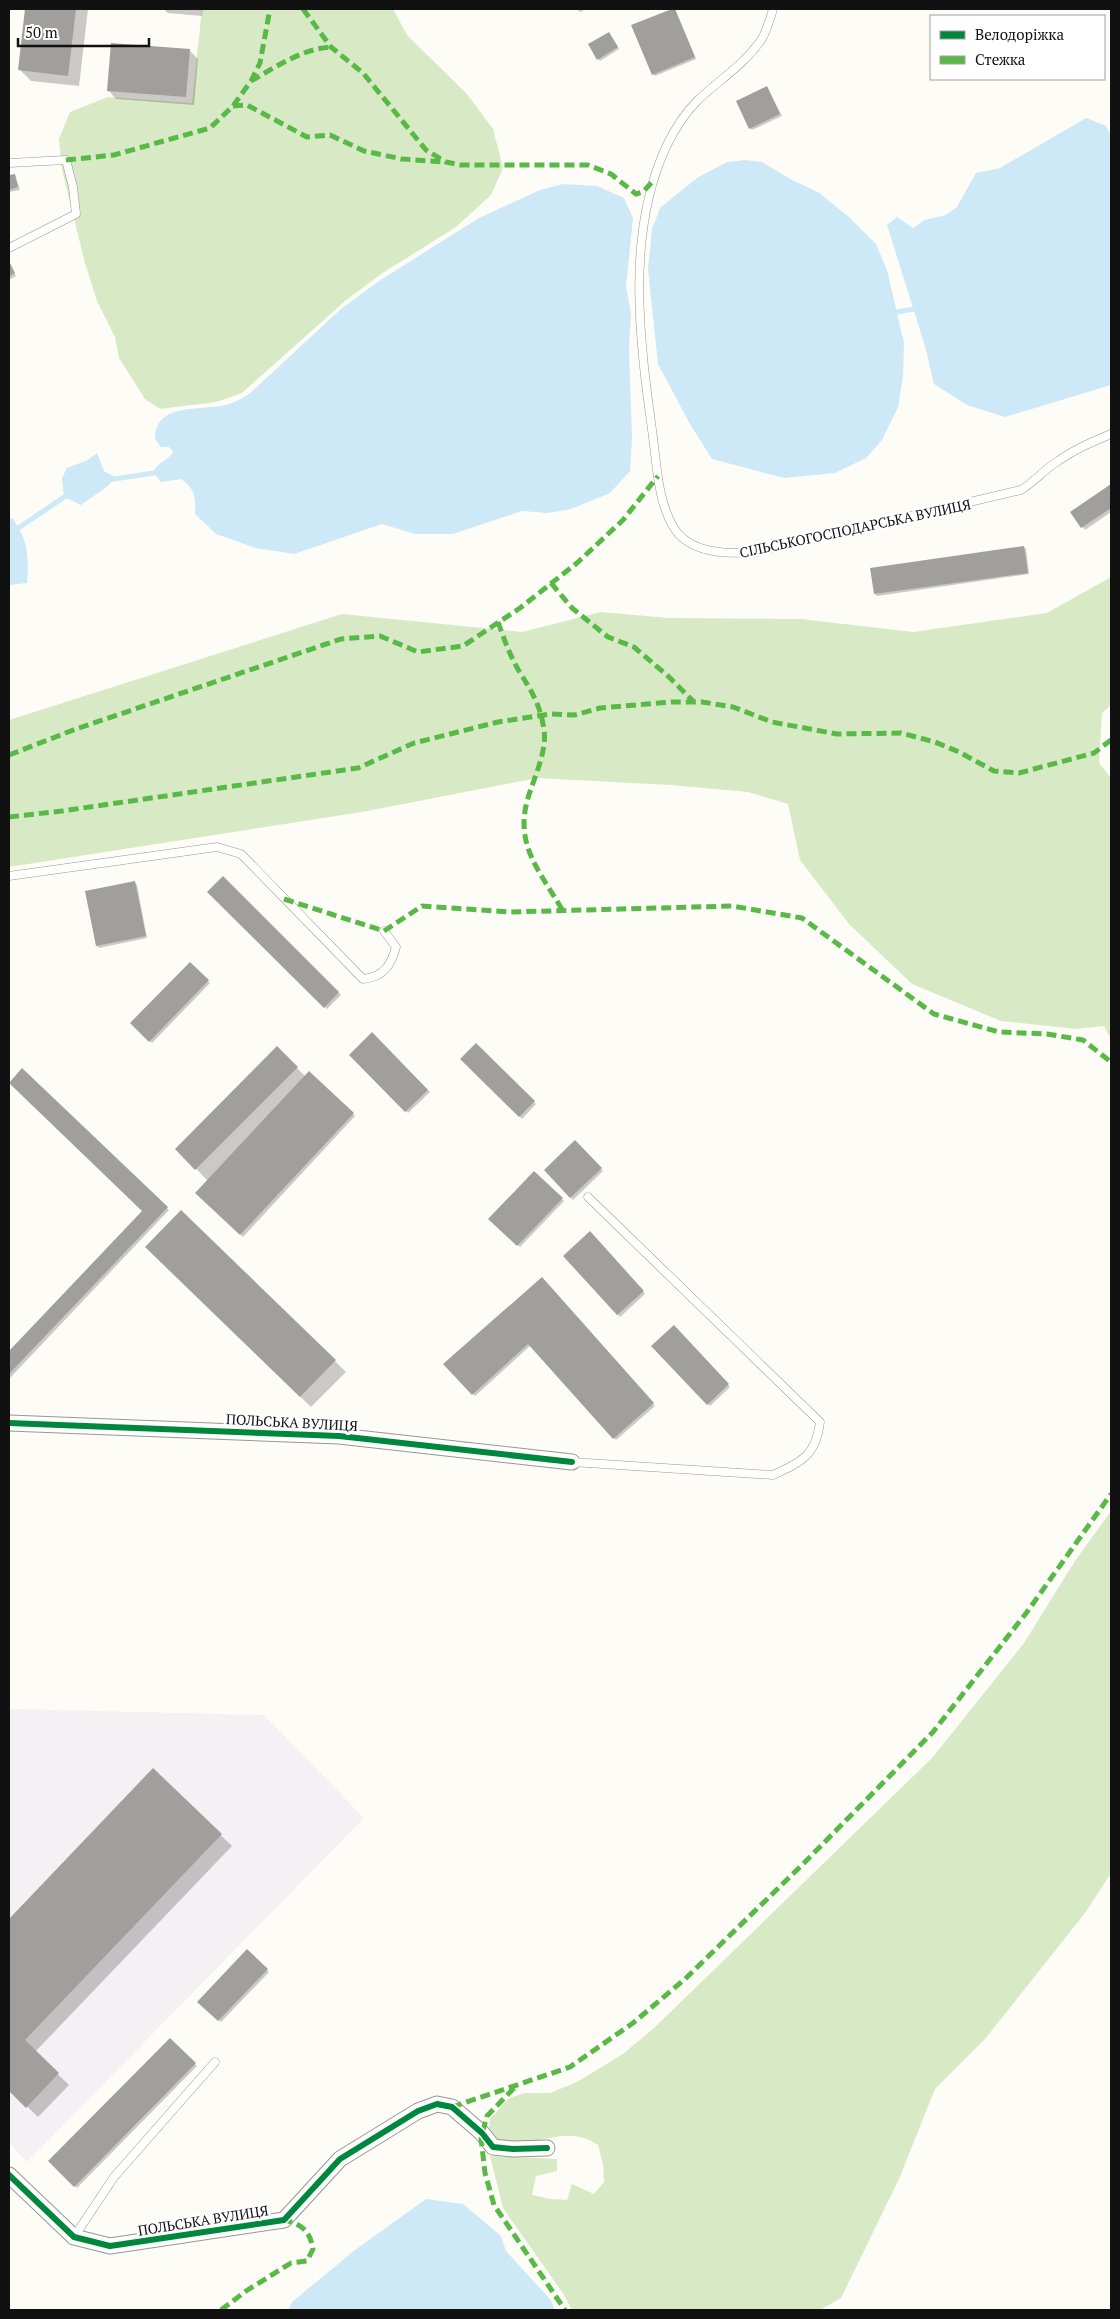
<svg xmlns="http://www.w3.org/2000/svg" width="1120" height="2319" viewBox="0 0 1120 2319" font-family="'PT Serif',serif">
<rect width="100%" height="100%" fill="#fdfcf7"/>
<path fill="#f5f0f3" d="M9,1709L264,1715L364,1818L27,2162L9,2143Z"/>
<g fill="#d8eac5">
<path d="M202,9H393L407,35L467,94L493,129L503,168L491,195L456,227L381,274L345,301L242,393L216,402L160,409L145,399L119,358L115,337L97,301L85,263L62,170L59,139L70,112L108,97L192,103Z"/>
<path d="M1111,577V705L1102,713L1099,763L1111,778V1039L1104,1026L1075,1029L1001,1021L912,984L849,924L800,860L788,804L748,792L670,785L537,778L362,812L9,867V720L342,614L522,632L601,612L669,618L801,619L913,632L1047,613Z"/>
<path d="M1111,1511V1873L1085,1913L985,2039L935,2089L899,2179L841,2298L820,2310H572L564,2295L503,2208L490,2156L557,2159V2171L536,2176L532,2195L551,2199L567,2200L572,2184L594,2194L604,2182L603,2164L598,2145C569,2126 548,2142 517,2143C510,2144 501,2141 494,2139L489,2127L490,2119L509,2098L525,2093H550L577,2082L623,2054L654,2028L933,1757L1024,1643L1075,1561Z"/>
</g>
<g fill="#cde8f7">
<path d="M1086,118L1106,126L1111,136V385L1005,417L967,405L934,384L925,346L887,225L897,217L913,228L925,220L946,215L957,207L976,173L1000,168Z"/>
<path d="M746,160L762,162L792,180L818,192L850,218L876,244L887,270L904,343L903,376L898,407L882,440L866,458L835,473L784,478L712,459L690,424L658,364L648,269L652,229L660,208L697,178L727,162Z"/>
<path d="M563,184L597,186L624,198L633,218L626,287L631,313L629,349L632,438L630,471L610,493L571,509L547,513L522,511L453,534H415L382,524L294,554L256,548L216,534L195,514C196,497 195,489 181,479L161,482L153,472C160,460 169,460 173,452L169,447H161L155,439C155,404 197,410 220,406C232,404 239,400 249,394L341,309L379,281L479,218L540,190Z"/>
<path d="M97,453L104,471L115,477C109,488 91,497 81,505L64,497L62,478L67,468L88,460Z"/>
<path d="M12,518C28,539 29,557 27,583L9,585V520Z"/>
<path d="M426,2199L463,2204L501,2236L506,2251L550,2299L555,2310H288L292,2302L355,2250Z"/>
</g>
<g fill="#0003">
<path d="M27,9H88L79,86L31,81L20,70Z"/>
<path d="M163,9H203L202,16L168,13Z"/>
<path d="M577,9H586L580,12Z"/>
<path d="M675,9L696,59L655,76L653,74Z"/>
<path d="M609,33L619,49L600,61L598,59Z"/>
<path d="M190,51L198,59L194,105L116,99L108,90Z"/>
<path d="M767,87L782,116L752,130L750,128Z"/>
<path d="M15,175L20,190L9,192V176Z"/>
<path d="M9,262L16,276L9,280Z"/>
<path d="M1111,486V512L1085,530L1072,513Z"/>
<path d="M1024,547L1026,549L1029,574L877,596L875,594Z"/>
<path d="M223,878L341,995L327,1009L209,892Z"/>
<path d="M134,883L137,885L147,938L99,948L97,946Z"/>
<path d="M190,964L210,983L152,1043L132,1023Z"/>
<path d="M372,1034L430,1092L408,1113L351,1055Z"/>
<path d="M476,1045L536,1104L522,1119L461,1059Z"/>
<path d="M277,1048L306,1077L309,1073L355,1116L243,1237L197,1193L208,1181L177,1149Z"/>
<path d="M22,1070L169,1210L9,1379V1353L144,1211Z"/>
<path d="M575,1142L603,1171L573,1200L546,1170Z"/>
<path d="M534,1173L564,1201L520,1247L490,1219Z"/>
<path d="M181,1211L346,1372L311,1407L147,1247Z"/>
<path d="M590,1233L645,1294L620,1317L565,1256Z"/>
<path d="M542,1278L655,1406L616,1440L530,1346L475,1396L445,1364Z"/>
<path d="M674,1327L730,1387L710,1406L653,1346Z"/>
<path d="M153,1770L232,1846L35,2052L69,2085L38,2117L9,2089V1920Z"/>
<path d="M247,1951L269,1972L221,2022L199,2002Z"/>
<path d="M170,2039L197,2066L77,2188L50,2161Z"/>
</g>
<g fill="none" stroke-linecap="round" stroke-linejoin="round">
<g stroke="#cde8f7" stroke-width="5">
<path d="M891,313L920,308"/>
<path d="M107,480L161,472"/>
<path d="M17,532V529L70,493"/>
</g>
</g>
<g fill="#a19f9c">
<path d="M25,9H76L68,76L18,70Z"/>
<path d="M672,9H675L695,57L652,75L631,25Z"/>
<path d="M609,32L618,47L597,60L588,44Z"/>
<path d="M111,43L190,49L186,97L107,91Z"/>
<path d="M767,86L780,114L749,129L736,101Z"/>
<path d="M15,174L18,187L9,190V175Z"/>
<path d="M9,261L15,273L9,276Z"/>
<path d="M1111,484V508L1081,528L1070,512Z"/>
<path d="M1024,546L1028,573L874,594L870,568Z"/>
<path d="M223,876L339,992L324,1008L207,892Z"/>
<path d="M135,881L146,936L96,946L85,891Z"/>
<path d="M190,962L209,980L149,1042L130,1023Z"/>
<path d="M372,1032L428,1090L405,1112L349,1055Z"/>
<path d="M476,1043L535,1101L519,1117L460,1059Z"/>
<path d="M277,1046L298,1067L195,1170L175,1149Z"/>
<path d="M22,1068L168,1207L9,1374V1351L142,1211L9,1083Z"/>
<path d="M309,1071L354,1113L240,1235L195,1193Z"/>
<path d="M575,1140L602,1168L570,1198L544,1170Z"/>
<path d="M534,1171L563,1198L517,1246L488,1219Z"/>
<path d="M181,1210L336,1360L300,1397L145,1247Z"/>
<path d="M590,1231L644,1291L617,1315L563,1256Z"/>
<path d="M542,1277L654,1403L613,1439L528,1344L472,1395L443,1364Z"/>
<path d="M674,1325L729,1384L707,1405L651,1346Z"/>
<path d="M153,1768L222,1834L25,2040L59,2073L26,2108L9,2091V1919Z"/>
<path d="M247,1949L268,1969L218,2021L197,2002Z"/>
<path d="M170,2038L196,2063L74,2187L48,2161Z"/>
</g>
<g fill="none" stroke-linecap="round" stroke-linejoin="round">
<g stroke="#979795" stroke-width="9">
<g id="lane">
<path d="M773,9C770,19 767,31 761,40C744,65 719,80 698,100C685,113 674,130 666,147C625,236 640,343 653,437C657,467 658,502 674,528C691,555 731,554 757,552L1021,490C1035,481 1045,469 1058,461C1075,449 1092,442 1111,434"/>
<path d="M9,163L66,160L73,187L76,214L9,248"/>
<path d="M9,876L217,847L241,854L363,979C383,977 391,966 396,947L384,931"/>
<path d="M572,1462L773,1475C801,1462 816,1456 820,1422L588,1197"/>
<path d="M74,2237L114,2177L215,2062"/>
</g>
</g>
<g stroke="#979795" stroke-width="17">
<g id="street">
<path d="M9,1423L339,1436L572,1462"/>
<path d="M9,2175L74,2237L110,2246L284,2220L340,2159L418,2111L437,2104L452,2107L482,2133L493,2147L513,2149L547,2148"/>
</g>
</g>
<use href="#lane" stroke="#fffffe" stroke-width="8"/>
<use href="#street" stroke="#fffffe" stroke-width="15"/>
<g stroke="#58b947" stroke-width="5" stroke-dasharray="10 5" stroke-linecap="butt">
<path d="M303,9L331,47L363,73L426,150L446,162L461,165H588L611,174L636,194L643,192L654,180"/>
<path d="M251,81C276,67 301,49 331,47"/>
<path d="M233,106L247,105L307,137L330,135L364,151L402,159L443,162"/>
<path d="M66,160L114,155L210,128L233,106L251,81L260,63L270,9"/>
<path d="M551,583L572,608L608,637L634,647L668,676L694,702"/>
<path d="M498,622C504,639 510,656 519,671C531,690 541,706 544,730C547,748 537,771 531,789C511,842 538,868 563,911"/>
<path d="M9,755L76,729L341,639L380,636L418,652L463,646L520,608L577,563L623,520L658,476"/>
<path d="M9,817L62,811L358,768L414,743L498,722L550,714L575,715L600,708L671,702H702L733,707L772,722L837,734L901,733L935,742L959,752L994,771L1019,773L1094,753L1111,740"/>
<path d="M284,899L384,931L422,906L510,912L732,906L802,918L934,1014L999,1032L1047,1034L1083,1040L1111,1062"/>
<path d="M514,2088L487,2116L481,2138L485,2173L494,2205L565,2310"/>
<path d="M452,2107L570,2067L633,2023L685,1979L802,1865L933,1732L1027,1612L1111,1494"/>
<path d="M221,2310L246,2291L291,2263L307,2261L313,2249C310,2231 302,2224 284,2220"/>
</g>
<g stroke="#fff" stroke-width="9">
<g id="cycleway">
<path d="M9,1423L339,1436L572,1462"/>
<path d="M9,2175L74,2237L110,2246L284,2220L340,2159L418,2111L437,2104L452,2107L482,2133L493,2147L513,2149L547,2148"/>
</g>
</g>
<use href="#cycleway" stroke="#00873e" stroke-width="6"/>
</g>
<g text-anchor="middle" dominant-baseline="central" stroke-width="5" stroke-linejoin="round" paint-order="stroke">
<g font-size="14" fill="#111" stroke="#fff">
<text transform="translate(855 528) rotate(-12)">СІЛЬСЬКОГОСПОДАРСЬКА ВУЛИЦЯ</text>
<text transform="translate(292 1422) rotate(3)">ПОЛЬСЬКА ВУЛИЦЯ</text>
<text transform="translate(203 2220) rotate(-9)">ПОЛЬСЬКА ВУЛИЦЯ</text>
</g>
</g>
<rect width="1120" height="2319" fill="none" stroke="#111111" stroke-width="20"/>
<rect x="930" y="15" width="175" height="65" fill="#ffffff" stroke="#a0a0a0"/>
<rect x="940" y="31" width="25" height="8" fill="#00873e" stroke="#a0a0a0"/>
<text x="975" y="40" font-size="15" fill="#111111">Велодоріжка</text>
<rect x="940" y="56" width="25" height="8" fill="#58b947" stroke="#a0a0a0"/>
<text x="975" y="65" font-size="15" fill="#111111">Стежка</text>
<path d="M18 38v8h131v-8" fill="none" stroke="#111111" stroke-width="2.5"/>
<text x="25" y="38" font-size="15" fill="#111111" stroke="#ffffff" stroke-width="4" paint-order="stroke">50 m</text>
</svg>
